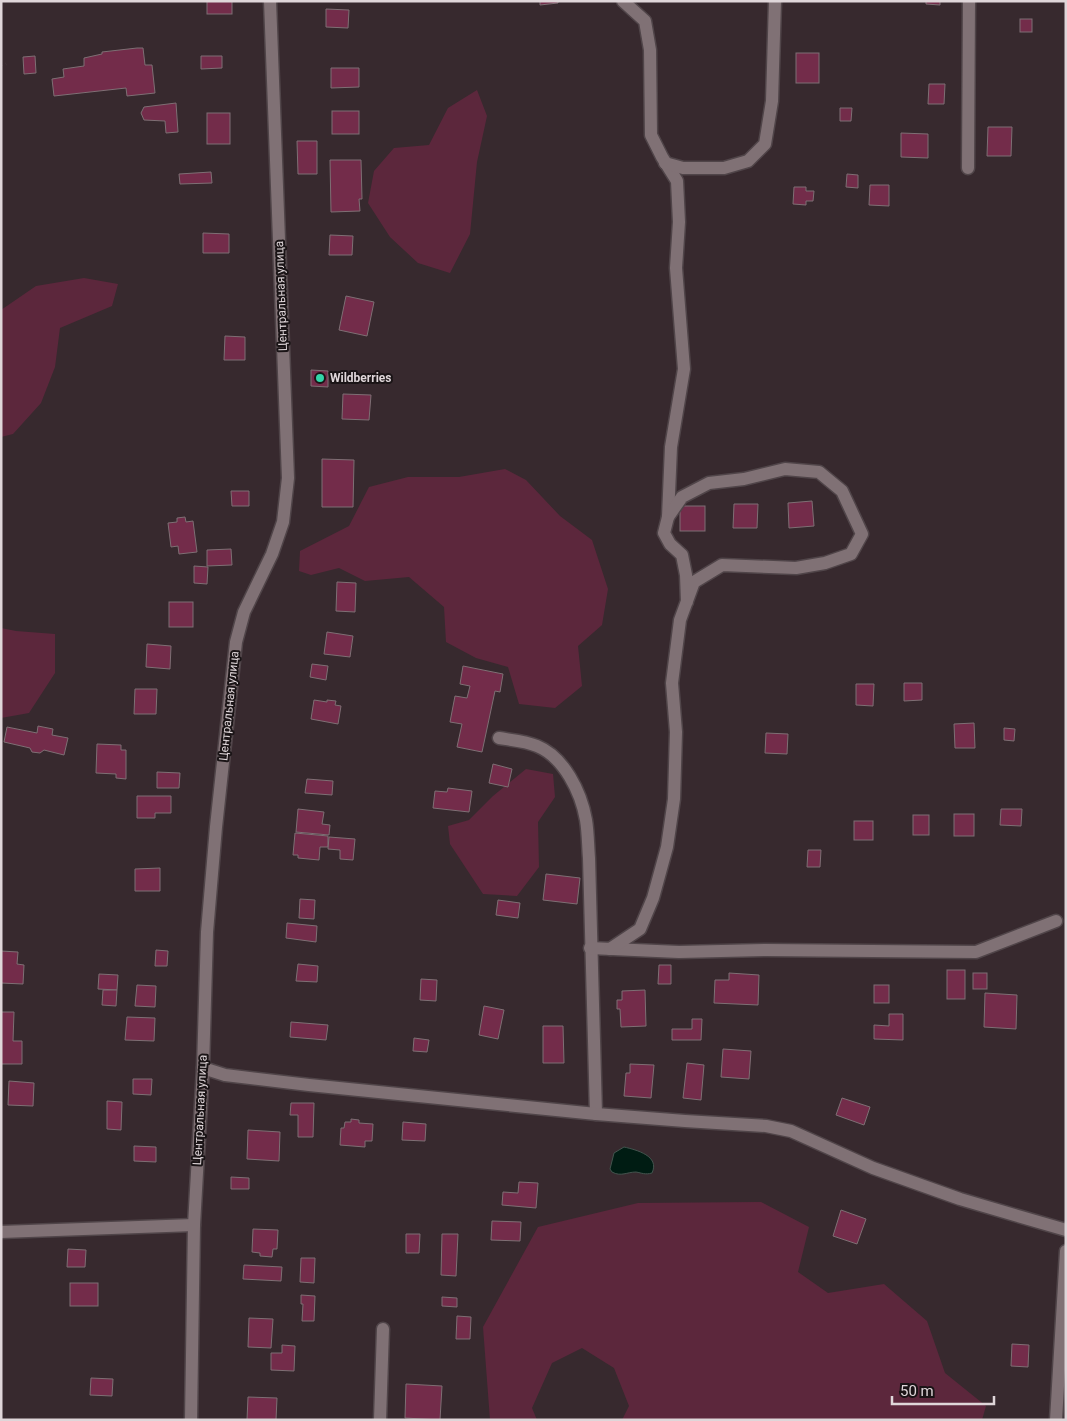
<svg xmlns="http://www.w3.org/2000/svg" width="1067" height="1421" viewBox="0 0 1067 1421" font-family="Roboto,sans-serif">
<rect width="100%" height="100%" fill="#37292e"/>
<g fill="#5c273c">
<path d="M477,90L487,116L477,162L470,234L450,273L418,263L390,237L368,203L374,171L394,148L429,145L448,108Z"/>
<path d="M84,278L118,284L112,306L60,328L55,367L41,403L13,434L1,437V310L36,286Z"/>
<path d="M505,469L526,480L560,516L592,540L608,589L602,625L578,646L582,686L555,708L519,704L508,667L476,658L446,642L444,607L409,577L365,581L339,568L311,575L299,571L300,551L349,526L369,487L408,477H459Z"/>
<path d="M1,628L16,631L55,634V673L29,713L1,718Z"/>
<path d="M526,769L553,774L555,797L538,822L539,867L517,896L483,894L450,844L448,826L469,820L493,796Z"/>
<path d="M761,1202L809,1227L798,1272L828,1293L884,1284L927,1321L945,1373L986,1406L982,1420H622L629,1406L614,1368L582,1348L552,1363L532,1408L537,1420H490L483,1327L538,1227L638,1203Z"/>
</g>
<path fill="#001c13" stroke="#43544e" d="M624,1147C637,1150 660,1156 652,1173C645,1175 642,1173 636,1172C627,1172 621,1177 612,1172L610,1169L614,1153Z"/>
<g fill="#732c4a" stroke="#7e6f74">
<rect x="207" y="1" width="25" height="13"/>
<path d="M540,1H558V3L540,5Z"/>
<path d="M926,1H940V5L926,4Z"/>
<path d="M326,9L349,10L348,28L326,27Z"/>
<rect x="1020" y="19" width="12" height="13"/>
<path d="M137,48H143L145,65H152L155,93L127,96L126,88L54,96L52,79L64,77L63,69L84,66V58L102,54V52Z"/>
<rect x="796" y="53" width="23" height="30"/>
<path d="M35,56L36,73L24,74L23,57Z"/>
<path d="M201,56H222V68L201,69Z"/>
<path d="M331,68H359V87L331,88Z"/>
<path d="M929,84H945L944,104H928Z"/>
<path d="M176,103L178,132L166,133L165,121L144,120L141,113L144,107Z"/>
<path d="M840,108H852L851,121H840Z"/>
<rect x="332" y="111" width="27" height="23"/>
<rect x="207" y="113" width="23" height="31"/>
<path d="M988,127H1012L1011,156H987Z"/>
<path d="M901,133L928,134V158L901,157Z"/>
<path d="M297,141H317V174H298Z"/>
<path d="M330,160H361L362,199H359L360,211L331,212Z"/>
<path d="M211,172L212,183L180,184L179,174Z"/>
<path d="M847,174L858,175V188L846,187Z"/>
<path d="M870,185H889V206L869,205Z"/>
<path d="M794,187H806V191H814L813,201H806V205L793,204Z"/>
<path d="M203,233L229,234V253H203Z"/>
<path d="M330,235L353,236L352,255H329Z"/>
<path d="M346,296L374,302L367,336L339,330Z"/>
<path d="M225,336L245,337V360H224Z"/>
<path d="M311,370L328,371V387L311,386Z"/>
<path d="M343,394L371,395L369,420L342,419Z"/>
<path d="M322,459L354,460L353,507H322Z"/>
<path d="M231,491H249V506H232Z"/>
<path d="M812,501L814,526L789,528L788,503Z"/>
<path d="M734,504H758L757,528H733Z"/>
<rect x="680" y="506" width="25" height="25"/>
<path d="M185,517L186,522L193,521L197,552L179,554L178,546L171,547L168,523L177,522V518Z"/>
<path d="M231,549L232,565L207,566V550Z"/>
<path d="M194,566L208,567L207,584L194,583Z"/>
<path d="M337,582L356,583L355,612L336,611Z"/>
<rect x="169" y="602" width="24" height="25"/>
<path d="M327,632L353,636L350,657L324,654Z"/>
<path d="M147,644L171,646L170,669L146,667Z"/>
<path d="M312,664L328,666L326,680L310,677Z"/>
<path d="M463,666L503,674L500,692L495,691L482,752L457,747L462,724L450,722L455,696L467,698L470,686L460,684Z"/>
<path d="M904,683H922V700L904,701Z"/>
<path d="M856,684H874L873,706L856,705Z"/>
<path d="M135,689H157L156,714H134Z"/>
<path d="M314,700L327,702V700L336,701L335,705L341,706L338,724L311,719Z"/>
<path d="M974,723L975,748H955L954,724Z"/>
<path d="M38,726L53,729L52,735L68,738L64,755L44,750L40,753L32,752L30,748L4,742L7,727L37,733Z"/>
<path d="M1004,728L1015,729L1014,741L1004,740Z"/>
<path d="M766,733L788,734L787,754L765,753Z"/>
<path d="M97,744L121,745V750H126V779L116,778V774L96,773Z"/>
<path d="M493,764L512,769L508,787L489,783Z"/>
<path d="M157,772L180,773L179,788H157Z"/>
<path d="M307,779L333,781L332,795L305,793Z"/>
<path d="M448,788L472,791L469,812L433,808L435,791L447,792Z"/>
<path d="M137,796H171V813H155V818H137Z"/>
<path d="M298,809L324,812L322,824L330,825L329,835L296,832Z"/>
<path d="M1001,809H1022L1021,826L1000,825Z"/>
<rect x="954" y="814" width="20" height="22"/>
<rect x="913" y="815" width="16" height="20"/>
<rect x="854" y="821" width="19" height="19"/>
<path d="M295,833L328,836V847H320L319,860L298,858V855H293Z"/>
<path d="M329,837L355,839L353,860L340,859V850L328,849Z"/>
<path d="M808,850H821L820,867H807Z"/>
<path d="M160,868V891H135V869Z"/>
<path d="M546,874L580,878L577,904L543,900Z"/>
<path d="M300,899L315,900L314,919L299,918Z"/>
<path d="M498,900L520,903L518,918L496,915Z"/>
<path d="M287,923L317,926L316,942L286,938Z"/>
<path d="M156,950L168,951L167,966H155Z"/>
<path d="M1,951L18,952L17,964L24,965L23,984L1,983Z"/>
<path d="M298,964L318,966L317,982L296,981Z"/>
<path d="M659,965H671V984H658Z"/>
<rect x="947" y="970" width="18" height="29"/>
<path d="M729,973L759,975L758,1005L714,1003L715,980H729Z"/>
<rect x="973" y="973" width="14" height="16"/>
<path d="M99,974L118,975L117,990L98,989Z"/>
<path d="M421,979L437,980L436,1001L420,1000Z"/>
<path d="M137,985L156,986L155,1007L135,1006Z"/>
<rect x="874" y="985" width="15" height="18"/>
<path d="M103,990H117L116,1006L102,1005Z"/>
<path d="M645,990L646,1026L621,1027L620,1009H617V1000H622V991Z"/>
<path d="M985,993L1017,995L1016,1029L984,1027Z"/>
<path d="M484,1006L504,1010L498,1039L479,1035Z"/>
<path d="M1,1012H14L13,1041H22V1064H1Z"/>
<path d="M889,1014H903V1040L874,1039V1025L889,1026Z"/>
<path d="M127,1017L155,1018L154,1041L125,1040Z"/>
<path d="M692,1019H702L701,1040H672V1029H692Z"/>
<path d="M291,1022L328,1025L326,1040L290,1037Z"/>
<path d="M543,1026H563L564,1063H543Z"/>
<path d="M414,1038L429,1040L427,1052L413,1051Z"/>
<path d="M723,1049L751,1051L749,1079L721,1077Z"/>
<path d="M687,1063L704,1065L701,1100L683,1098Z"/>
<path d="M630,1064L654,1065L651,1098L624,1096L626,1073H630Z"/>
<path d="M133,1079H152L151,1095L133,1094Z"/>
<path d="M9,1081L34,1083L33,1106L8,1105Z"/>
<path d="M842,1098L870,1107L864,1125L836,1115Z"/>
<path d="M107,1101L122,1102L121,1130L107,1129Z"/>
<path d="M291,1103H314L313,1137H298V1115H290Z"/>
<path d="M351,1119L359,1120V1123L373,1124L372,1141H365V1147L340,1145L341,1128H344L345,1122H351Z"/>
<path d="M403,1122L426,1124L425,1141L402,1140Z"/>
<path d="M248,1130L280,1132L279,1161L247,1159Z"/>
<path d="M134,1146L156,1147V1162L134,1161Z"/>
<path d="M231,1177L249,1178V1189H231Z"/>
<path d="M519,1182L538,1183L536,1208L502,1205L503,1192L518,1193Z"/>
<path d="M841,1210L866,1219L857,1244L833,1236Z"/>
<path d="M492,1221L521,1222L520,1241L491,1240Z"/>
<path d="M253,1229L278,1230L277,1249H273L272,1257L260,1256V1253L252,1252Z"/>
<path d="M406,1234H420L419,1253H406Z"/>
<path d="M442,1234H458L456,1276L441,1275Z"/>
<path d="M68,1249L86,1250L85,1267H67Z"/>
<path d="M301,1258H315L314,1283L300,1282Z"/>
<path d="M244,1265L282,1267L281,1281L243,1279Z"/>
<rect x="70" y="1283" width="28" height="23"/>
<path d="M301,1295L315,1296L314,1321H302L303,1304H301Z"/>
<path d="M442,1297L457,1298V1307L442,1306Z"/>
<path d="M457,1316L471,1317L470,1339H456Z"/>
<path d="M249,1318L273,1319L271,1348L248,1347Z"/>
<path d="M1012,1344L1029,1345L1028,1367L1011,1366Z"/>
<path d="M282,1345L295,1346L294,1371L271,1370V1353H282Z"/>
<path d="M91,1378L113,1379L112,1396L90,1395Z"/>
<path d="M406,1384L442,1386L440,1420L405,1418Z"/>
<path d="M248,1397L277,1398L276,1420H247Z"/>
</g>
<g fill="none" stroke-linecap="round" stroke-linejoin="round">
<g stroke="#504549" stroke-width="15">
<g id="minor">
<path d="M623,1L645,21L650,50L651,135L662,157L677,181L679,222L676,268L684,369L671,447L668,517"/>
<path d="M665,163L683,168H724L748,161L765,144L772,101L775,1"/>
<path d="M968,168L969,1"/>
<path d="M499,738C511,740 526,741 537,746C564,757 581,792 586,820C588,832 588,846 589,858L596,1114"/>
<path d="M590,948L679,952L767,950L976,952L1056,921"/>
<path d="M610,949L640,929L653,898L667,847L674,799L676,732L672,683L680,620L694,582L722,565L796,568L825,563L851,554L862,534L842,491L819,472L785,469L744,479L709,483L682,497L668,517L664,533L670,544L682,555L686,575L687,602"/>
<path d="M203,1068L225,1075L309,1085L596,1114L685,1121L766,1126L791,1131L873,1168L960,1199L1066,1230"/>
<path d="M1,1232L194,1225"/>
<path d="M191,1420L194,1225L203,1068L207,932L216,827L236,642L244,612L272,554L283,522L288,478L270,1"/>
<path d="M380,1420L383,1329"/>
<path d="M1056,1420L1066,1251"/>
</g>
</g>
<path stroke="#7b6f74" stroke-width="2.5" stroke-dasharray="1 4" stroke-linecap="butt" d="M1,65L6,64"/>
<use href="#minor" stroke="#807175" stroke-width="12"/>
</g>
<circle fill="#33d4a8" stroke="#1a1416" stroke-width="2" cx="320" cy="378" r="5"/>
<g text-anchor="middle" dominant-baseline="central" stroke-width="4" stroke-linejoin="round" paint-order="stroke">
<g font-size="12" fill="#dfd6d9" stroke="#1a1416">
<text transform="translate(281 296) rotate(-92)">Центральная улица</text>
<text transform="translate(229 706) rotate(-84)">Центральная улица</text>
<text transform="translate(200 1110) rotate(-87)">Центральная улица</text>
</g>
<g font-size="12" font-weight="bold" fill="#dfd6d9" stroke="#1a1416" text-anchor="start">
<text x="330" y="378">Wildberries</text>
</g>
</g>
<rect width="1067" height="1421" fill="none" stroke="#dfd6d9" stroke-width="5"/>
<path d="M892 1396v8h102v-8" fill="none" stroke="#dfd6d9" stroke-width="2.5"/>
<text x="900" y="1396" font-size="15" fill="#dfd6d9" stroke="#1a1416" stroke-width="4" paint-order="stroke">50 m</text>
</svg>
